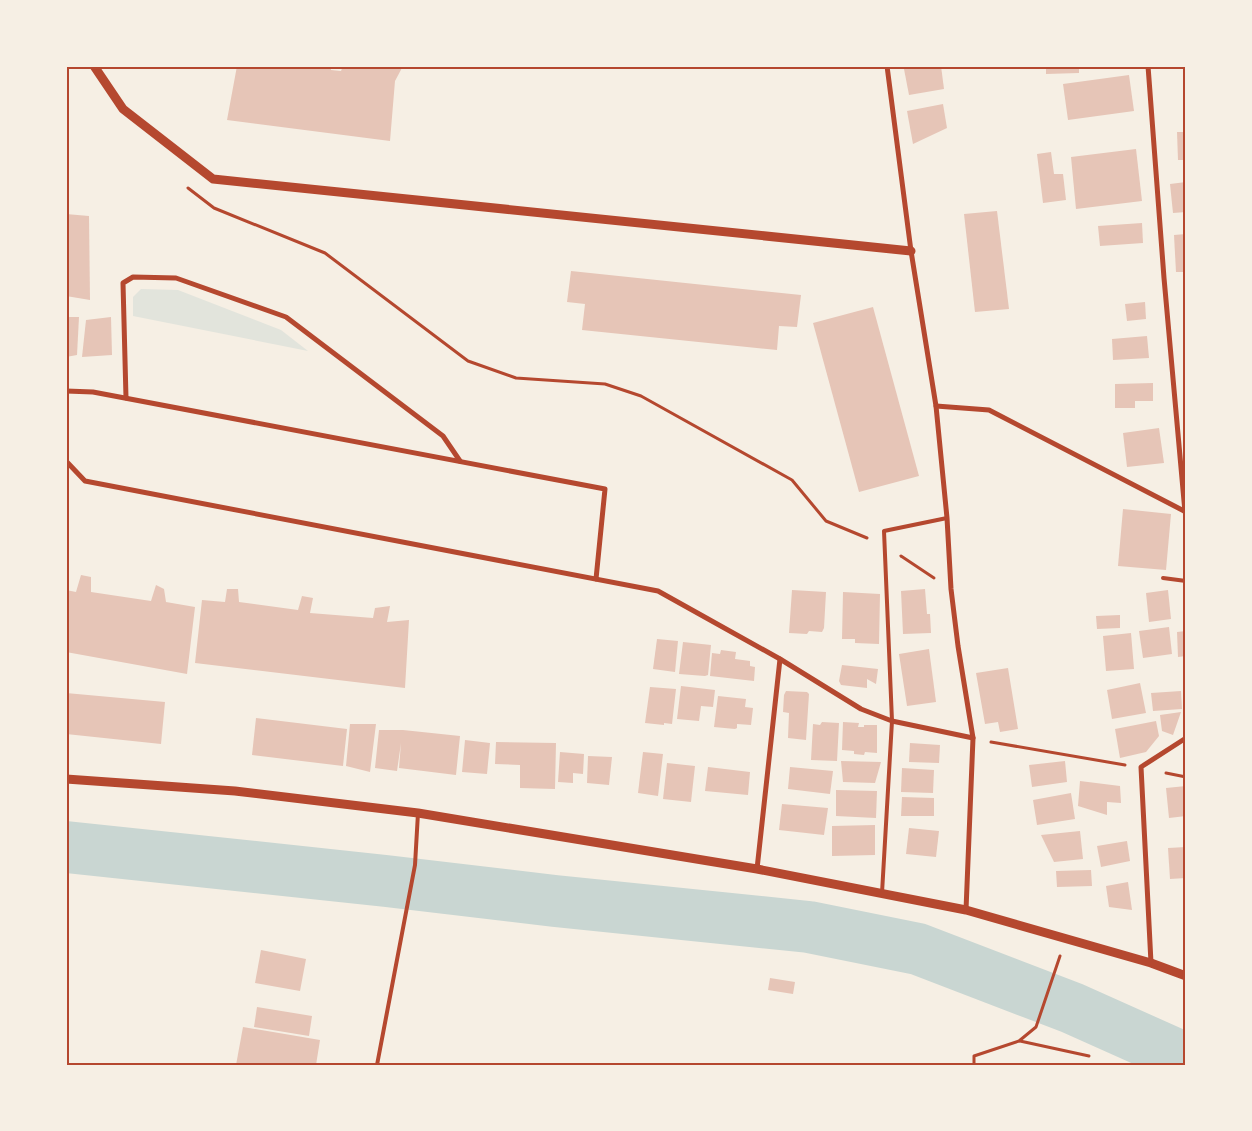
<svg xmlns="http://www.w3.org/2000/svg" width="1252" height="1131" viewBox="0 0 1252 1131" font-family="'PT Sans',sans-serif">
<rect width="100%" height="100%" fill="#f6efe4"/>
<path fill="#e2e4dc" d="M141,289L178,290L281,330L308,351L133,316V297Z"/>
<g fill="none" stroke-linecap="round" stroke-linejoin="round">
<path stroke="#c9d6d2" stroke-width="52" d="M66,847L386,881L555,901L809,927L918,949L1072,1008L1186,1059"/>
</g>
<g fill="#e6c5b7">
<path d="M237,66H331V70L341,71L343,66H403L395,81L390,141L227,120Z"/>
<path d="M922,66H941L944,89L909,95L904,69Z"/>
<path d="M1046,66H1079V73L1046,74Z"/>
<path d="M1129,75L1134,111L1068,120L1063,84Z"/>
<path d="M943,104L947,128L913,144L907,111Z"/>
<path d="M1177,132H1186V160H1178Z"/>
<path d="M1136,149L1142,201L1076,209L1071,157Z"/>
<path d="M1051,152L1054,174H1063L1066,200L1043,203L1037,154Z"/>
<path d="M1186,182V212L1173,213L1170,184Z"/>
<path d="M997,211L1009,309L975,312L964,214Z"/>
<path d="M66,214L89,216L90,300L66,296Z"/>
<path d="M1142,223L1143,243L1100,246L1098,226Z"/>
<path d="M1186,234V272H1176L1174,235Z"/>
<path d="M571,271L801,295L797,327L779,326L777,350L582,330L585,304L567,302Z"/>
<path d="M1145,302L1146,319L1127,321L1125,304Z"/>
<path d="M873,307L919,476L859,492L813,323Z"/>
<path d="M66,317H79L77,355L66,357Z"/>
<path d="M111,317L112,355L82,357L86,320Z"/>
<path d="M1147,336L1149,358L1113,360L1112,339Z"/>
<path d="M1153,383V401H1135V408H1115V384Z"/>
<path d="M1159,428L1164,463L1127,467L1123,433Z"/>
<path d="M1123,509L1171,514L1166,570L1118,566Z"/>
<path d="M81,575L91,577V592L151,601L156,585L164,589L166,602L195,607L187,674L66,652V590L76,592Z"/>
<path d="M227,589H238L239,602L298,610L302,596L313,598L310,613L373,618L375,608L390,606L387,622L409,620L405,688L195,663L202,600L225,602Z"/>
<path d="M925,589L927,614H930L931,633L903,634L901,591Z"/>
<path d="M792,590L826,592L824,628L822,632L809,631L807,634L789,633Z"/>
<path d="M1168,590L1171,619L1149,622L1146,593Z"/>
<path d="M843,592L880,594L879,644L855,643V639H842Z"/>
<path d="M1120,615V628L1097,629L1096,616Z"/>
<path d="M1169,627L1172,654L1143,658L1139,631Z"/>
<path d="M1186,631V656L1178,657L1177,632Z"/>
<path d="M1131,633L1134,669L1106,671L1103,636Z"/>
<path d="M657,639L678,641L675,672L653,669Z"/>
<path d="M683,642L711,645L708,675L705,676L679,674Z"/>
<path d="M929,649L936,702L907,706L899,654Z"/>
<path d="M721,650L736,652L735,659L750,661V666L755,667L754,681L710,676L712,653L720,654Z"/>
<path d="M842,665L878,669L876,684L867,679V688L841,685L839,681Z"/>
<path d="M1008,668L1018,729L1000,732L998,722L985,724L976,673Z"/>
<path d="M1140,683L1146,713L1112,719L1107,690Z"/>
<path d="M681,686L715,690L713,707L701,706L699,721L677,719Z"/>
<path d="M650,687L676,689L672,724L664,723V725L645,723Z"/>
<path d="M786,691L807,692L809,694L806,740L788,738L789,713L783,712L784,695Z"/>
<path d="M1181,691L1182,709L1153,711L1151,693Z"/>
<path d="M66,693L165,702L161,744L66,734Z"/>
<path d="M718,696L746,699L745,707L753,708L751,725L737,724V728L735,729L714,727Z"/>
<path d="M1181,712L1173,735L1162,731L1160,715Z"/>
<path d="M256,718L347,729L343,766L252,755Z"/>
<path d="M1156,721L1159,736L1146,752L1120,758L1115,729Z"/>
<path d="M822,722L839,723L837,761L811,760L813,724L820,725Z"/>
<path d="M843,722L859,723L858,727H864V725H877V753L865,752L864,755L854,754V751L842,750Z"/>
<path d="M350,724H376L370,772L346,766Z"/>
<path d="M379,730H403L460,736L456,775L399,768L401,743L397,771L375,768Z"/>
<path d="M465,740L490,743L487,774L462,772Z"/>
<path d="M496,742L556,743L555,789L520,788V765L495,764Z"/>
<path d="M910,743L940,745L939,763L909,762Z"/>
<path d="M560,752L584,754L583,774L573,773V783L558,782Z"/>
<path d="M643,752L663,754L658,796L638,793Z"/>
<path d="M588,756L612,757L609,785L587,783Z"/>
<path d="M841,761L881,762L875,783L843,782Z"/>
<path d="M1065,761L1067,782L1032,787L1029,765Z"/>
<path d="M667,763L695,766L691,802L663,799Z"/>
<path d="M708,767L750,772L748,795L705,791Z"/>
<path d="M790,767L833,771L830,794L788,789Z"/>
<path d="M902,768L934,770L933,793L901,792Z"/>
<path d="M1080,781L1120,786L1121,803L1107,802V815L1078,806Z"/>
<path d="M1186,786V816L1169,818L1166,788Z"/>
<path d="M836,790L877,791L876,818L836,816Z"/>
<path d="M1071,793L1075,819L1037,825L1033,800Z"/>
<path d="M902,797L934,798V816H901Z"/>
<path d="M782,804L828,808L824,835L779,830Z"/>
<path d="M875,825V855L832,856V826Z"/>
<path d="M909,828L939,831L936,857L906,854Z"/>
<path d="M1080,831L1083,859L1054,862L1041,835Z"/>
<path d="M1127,841L1130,861L1101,867L1097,846Z"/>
<path d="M1186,847V878L1170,879L1168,848Z"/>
<path d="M1091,870L1092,886L1057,887L1056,871Z"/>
<path d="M1128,882L1132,910L1109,907L1106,886Z"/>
<path d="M261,950L306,959L300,991L255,983Z"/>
<path d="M770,978L795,982L793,994L768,990Z"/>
<path d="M257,1007L312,1016L309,1036L254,1027Z"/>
<path d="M243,1027L320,1040L316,1065H236Z"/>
</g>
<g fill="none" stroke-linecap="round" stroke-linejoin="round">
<g stroke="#b5482f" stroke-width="3">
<path d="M188,188L214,208L325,253L468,361L516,378L605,384L641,396L792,480L826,521L867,538"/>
<path d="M901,556L934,578"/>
<path d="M991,742L1125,765"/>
<path d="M1166,773L1186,777"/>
<path d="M1020,1041L1089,1056"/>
<path d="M974,1065V1056L1019,1041L1036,1027L1060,956"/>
</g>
<g stroke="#b5482f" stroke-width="4">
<path d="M1163,578L1186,581"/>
<path d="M882,893L892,721L884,531L947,518"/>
<path d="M377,1065L415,865L418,813"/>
</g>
<g stroke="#b5482f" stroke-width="5">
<path d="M887,66L911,251L936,406L947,518L951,589L958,646L973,738L966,910"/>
<path d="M1148,66L1164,278L1185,512"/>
<path d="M66,391L93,392L605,489L596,579"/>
<path d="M126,398L123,283L133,277L176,278L286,317L443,436L460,461"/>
<path d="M936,406L989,410L1186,512"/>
<path d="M66,461L85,481L658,591L780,659L861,709L892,721L973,738"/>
<path d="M757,869L780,659"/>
<path d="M1151,963L1141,767L1186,738"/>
</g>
<g stroke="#b5482f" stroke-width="9">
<path d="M94,66L123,109L213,179L911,251"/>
<path d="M66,779L235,791L418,813L757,869L966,910L1151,963L1186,976"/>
</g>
</g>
<rect width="1252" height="1131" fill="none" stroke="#f6efe4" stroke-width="135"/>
<rect x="68" y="68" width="1116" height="996" fill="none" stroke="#b5482f" stroke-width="2"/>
</svg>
